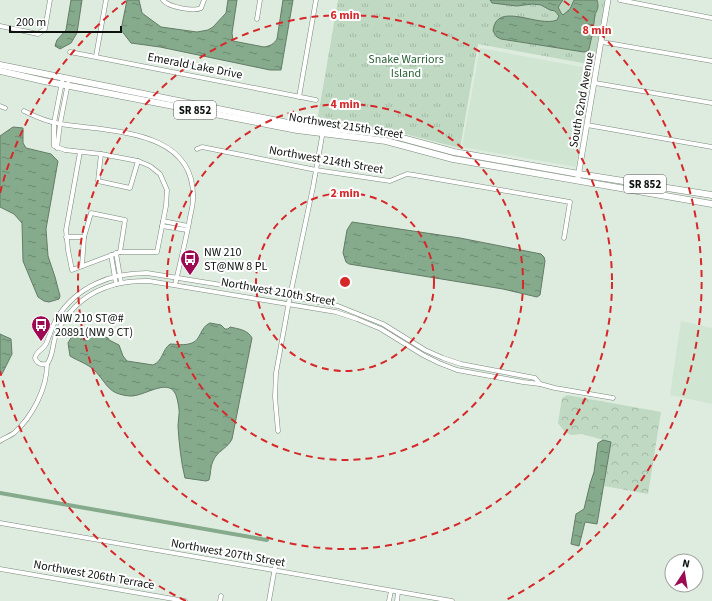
<svg xmlns="http://www.w3.org/2000/svg" width="712" height="601" viewBox="0 0 712 601" font-family="'Source Sans 3',sans-serif">
<defs>
<pattern id="forest-crowns" width="20" height="18" patternUnits="userSpaceOnUse"><rect width="20" height="18" fill="#bfd9c3"/><path d="M2 6a3 3 0 1 1 6 0M12 15a3 3 0 1 1 6 0" fill="none" stroke="#a3b9a6"/></pattern>
<pattern id="park-tufts" width="24" height="20" patternUnits="userSpaceOnUse"><rect width="24" height="20" fill="#bfd9c3"/><path d="M3 7l-1-3M5 7V3M7 7l1-3M15 17l-1-3M17 17v-4M19 17l1-3" fill="none" stroke="#a3b9a6"/></pattern>
<pattern id="water-ripples" width="26" height="14" patternUnits="userSpaceOnUse"><rect width="26" height="14" fill="#86aa8c"/><path d="M2 4q2-2 4 0t4 0M15 11q2-2 4 0t4 0" fill="none" stroke="#6c8971"/></pattern>
</defs>
<rect width="100%" height="100%" fill="#deecdf"/>
<g fill="#d0e5d2">
<path d="M480,48L593,69L576,167L462,147Z"/>
<path d="M681,321L712,328V404L670,395Z"/>
</g>
<path fill="url(#forest-crowns)" d="M567,395L661,412L648,494L604,486L611,442L582,434L571,435L564,431L558,423L562,398Z"/>
<path fill="url(#park-tufts)" d="M338,0H606L594,65L478,44L460,148L385,129L317,122Z"/>
<g fill="url(#water-ripples)" stroke="#627c66">
<path d="M71,0H82L77,33L71,43L60,49L55,46L57,40L66,30Z"/>
<path d="M127,0H139L142,13L161,27L197,32L208,30L213,27L226,13L228,0H237L232,33L233,41L264,47C270,46 274,44 277,39L283,0H293L281,70H270L160,47L131,43L121,30Z"/>
<path d="M490,0H563L558,7L561,13L563,15L570,9L574,0H597C599,7 598,9 595,14L593,31L589,49L588,51L584,52L501,39L497,37L493,31C496,0 538,28 557,20L559,16L555,11L550,10L541,5L532,4L517,6L492,3Z"/>
<path d="M13,127L23,128V143L26,148L51,154L58,161L46,229L48,256L55,277L60,296L59,299L49,302L44,301L38,297L23,261L22,223L14,214L0,207V136Z"/>
<path d="M352,222L460,238L541,254L544,257L545,261L540,295L537,297L503,289L349,264L346,262L343,253L347,230Z"/>
<path d="M210,323L221,325L225,329H228L230,327C239,329 248,330 252,338L232,439C228,448 217,451 213,461C210,467 211,474 209,480L206,481L185,478C181,462 179,443 178,426C178,422 179,418 179,414C180,411 177,396 175,393C167,378 143,397 130,396C107,394 108,384 94,370C88,364 78,361 70,356L68,343L75,331L82,330L108,338L109,340L119,345L123,356L127,361L153,365C163,361 162,350 170,344C177,344 184,346 192,343C201,340 200,327 210,323Z"/>
<path d="M0,334L11,339L12,354L2,374L0,375Z"/>
<path d="M603,440L611,442L597,524L585,522L579,546L571,544L576,514L584,509L590,484L594,472L598,443Z"/>
</g>
<g fill="none" stroke-linecap="round" stroke-linejoin="round">
<path stroke="#86aa8c" stroke-width="4" d="M0,493L267,540"/>
<g stroke="#7a877c" stroke-width="5">
<g id="minor">
<path d="M163,0C168,7 194,12 201,8L204,0"/>
<path d="M620,0L712,18"/>
<path d="M257,19L260,0"/>
<path d="M0,26L38,34L45,29L50,0"/>
<path d="M602,42L712,61"/>
<path d="M70,52L316,100"/>
<path d="M96,56L106,0"/>
<path d="M63,77L54,123V146L65,150L101,154L138,161L150,166L160,174L167,190L166,206L157,252H120L72,270L68,250L66,230L80,152"/>
<path d="M595,83L712,103"/>
<path d="M299,97L316,0"/>
<path d="M0,106L5,108"/>
<path d="M24,111C36,117 47,122 61,124C108,132 196,128 193,199C193,207 190,215 189,223C185,243 180,264 175,285"/>
<path d="M587,125L712,147"/>
<path d="M57,148L60,124L68,83"/>
<path d="M197,149L202,147L316,170L390,181L407,174L414,175L570,202L564,238"/>
<path d="M101,154L98,181L130,188L138,161"/>
<path d="M163,221L188,226"/>
<path d="M162,226L187,230"/>
<path d="M66,237H84"/>
<path d="M116,253L121,282"/>
<path d="M111,255L116,284"/>
<path d="M82,266L84,237L91,213L125,220L120,252"/>
<path d="M47,364C54,355 52,342 57,332C76,295 109,280 149,281L336,312L357,319L381,329L423,355L439,363L457,370L523,382L540,384L555,388L613,398"/>
<path d="M47,364C41,365 37,364 35,358C36,351 43,350 46,344C50,335 52,326 57,318C77,286 111,273 147,273L290,296L338,306L383,324L425,350L443,358L461,364L535,378L540,384"/>
<path d="M278,431L275,397L276,373L290,296L313,187L323,131"/>
<path d="M0,441C4,438 10,436 14,433C32,417 47,389 47,364"/>
<path d="M0,523L452,601"/>
<path d="M0,569L185,601"/>
<path d="M220,601L221,596"/>
<path d="M269,601L276,561"/>
<path d="M389,601L391,591"/>
<path d="M397,601L398,592"/>
</g>
</g>
<g stroke="#7a877c" stroke-width="6">
<path id="tertiary" d="M578,177L608,0"/>
</g>
<g stroke="#7a877c" stroke-width="7">
<g id="primary">
<path d="M0,65L298,125L391,135L454,152L579,174L712,195"/>
<path d="M0,71L44,81L297,130L386,141L453,159L712,204"/>
</g>
</g>
<use href="#minor" stroke="#fff" stroke-width="4"/>
<use href="#tertiary" stroke="#fff" stroke-width="5"/>
<use href="#primary" stroke="#fff" stroke-width="6"/>
</g>
<g fill="none" stroke="#d62828" stroke-width="2" stroke-dasharray="7 5">
<circle cx="345" cy="282" r="89"/>
<circle cx="345" cy="282" r="178"/>
<circle cx="345" cy="282" r="267"/>
<path d="M186 601A356 356 0 0 1 0 371M0 193A356 356 0 0 1 126 1M564 1A356 356 0 0 1 504 601"/>
</g>
<defs>
<g id="bus-pin" transform="scale(1)"><path d="M0 17L-7.5 6A9.5 9.5 0 1 1 7.5 6Z" fill="#9e0953" stroke="#fff"/><path d="M-5-6H5V4H4V6H2V4H-2V6H-4V4H-5ZM-3.5-4V0h7V-4ZM-3.5 1.2v1.5H-2V1.2ZM2 1.2v1.5H3.5V1.2Z" fill="#fff"/></g>
</defs>
<g fill-rule="evenodd">
<use href="#bus-pin" x="190" y="259"/>
<use href="#bus-pin" x="41" y="325"/>
</g>
<g text-anchor="middle" dominant-baseline="central" stroke-width="4" stroke-linejoin="round" paint-order="stroke">
<g fill="#fff" stroke="#565956" stroke-width="1">
<rect x="174" y="101" width="42" height="18" rx="3"/>
<rect x="624" y="175" width="42" height="18" rx="3"/>
</g>
<g font-size="11" font-weight="bold" fill="#0d120e">
<text x="195" y="110">SR 852</text>
<text x="645" y="184">SR 852</text>
</g>
<g font-size="12" fill="#2c6238" stroke="#fff">
<text x="406" y="59">Snake Warriors<tspan x="406" dy="14">Island</tspan></text>
</g>
<g font-size="12" fill="#0d120e" stroke="#fff">
<text transform="translate(195 66) rotate(11)">Emerald Lake Drive</text>
<text transform="translate(582 100) rotate(-80)">South 62nd Avenue</text>
<text transform="translate(346 126) rotate(9)">Northwest 215th Street</text>
<text transform="translate(326 160) rotate(10)">Northwest 214th Street</text>
<text transform="translate(278 292) rotate(10)">Northwest 210th Street</text>
<text transform="translate(228 553) rotate(10)">Northwest 207th Street</text>
<text transform="translate(94 575) rotate(10)">Northwest 206th Terrace</text>
</g>
<g font-size="12" fill="#0d120e" stroke="#fff" text-anchor="start">
<text x="204" y="252">NW 210<tspan x="204" dy="14">ST@NW 8 PL</tspan></text>
<text x="55" y="318">NW 210 ST@#<tspan x="55" dy="14">20891(NW 9 CT)</tspan></text>
</g>
</g>
<circle cx="345" cy="282" r="6" fill="#d62828" stroke="#fff" stroke-width="2"/>
<g font-size="12" text-anchor="middle" font-weight="bold" fill="#d62828" stroke="#fff" stroke-width="4" stroke-linejoin="round" paint-order="stroke">
<text x="345" y="19">6 min</text>
<text x="597" y="34">8 min</text>
<text x="345" y="108">4 min</text>
<text x="345" y="197">2 min</text>
</g>
<g transform="translate(684 573) rotate(12)"><circle r="19" fill="#ffffff" stroke="#9ea09f"/>
<path d="M0-3L7 15L0 10L-7 15Z" fill="#9e0953"/>
<text y="-6" font-size="11" font-weight="bold" text-anchor="middle" fill="#0d120e">N</text>
</g>
<path d="M10 26v6h111v-6" fill="none" stroke="#0d120e" stroke-width="2"/>
<text x="16" y="26" font-size="12" fill="#0d120e" stroke="#ffffff" stroke-width="3" paint-order="stroke">200 m</text>
</svg>
